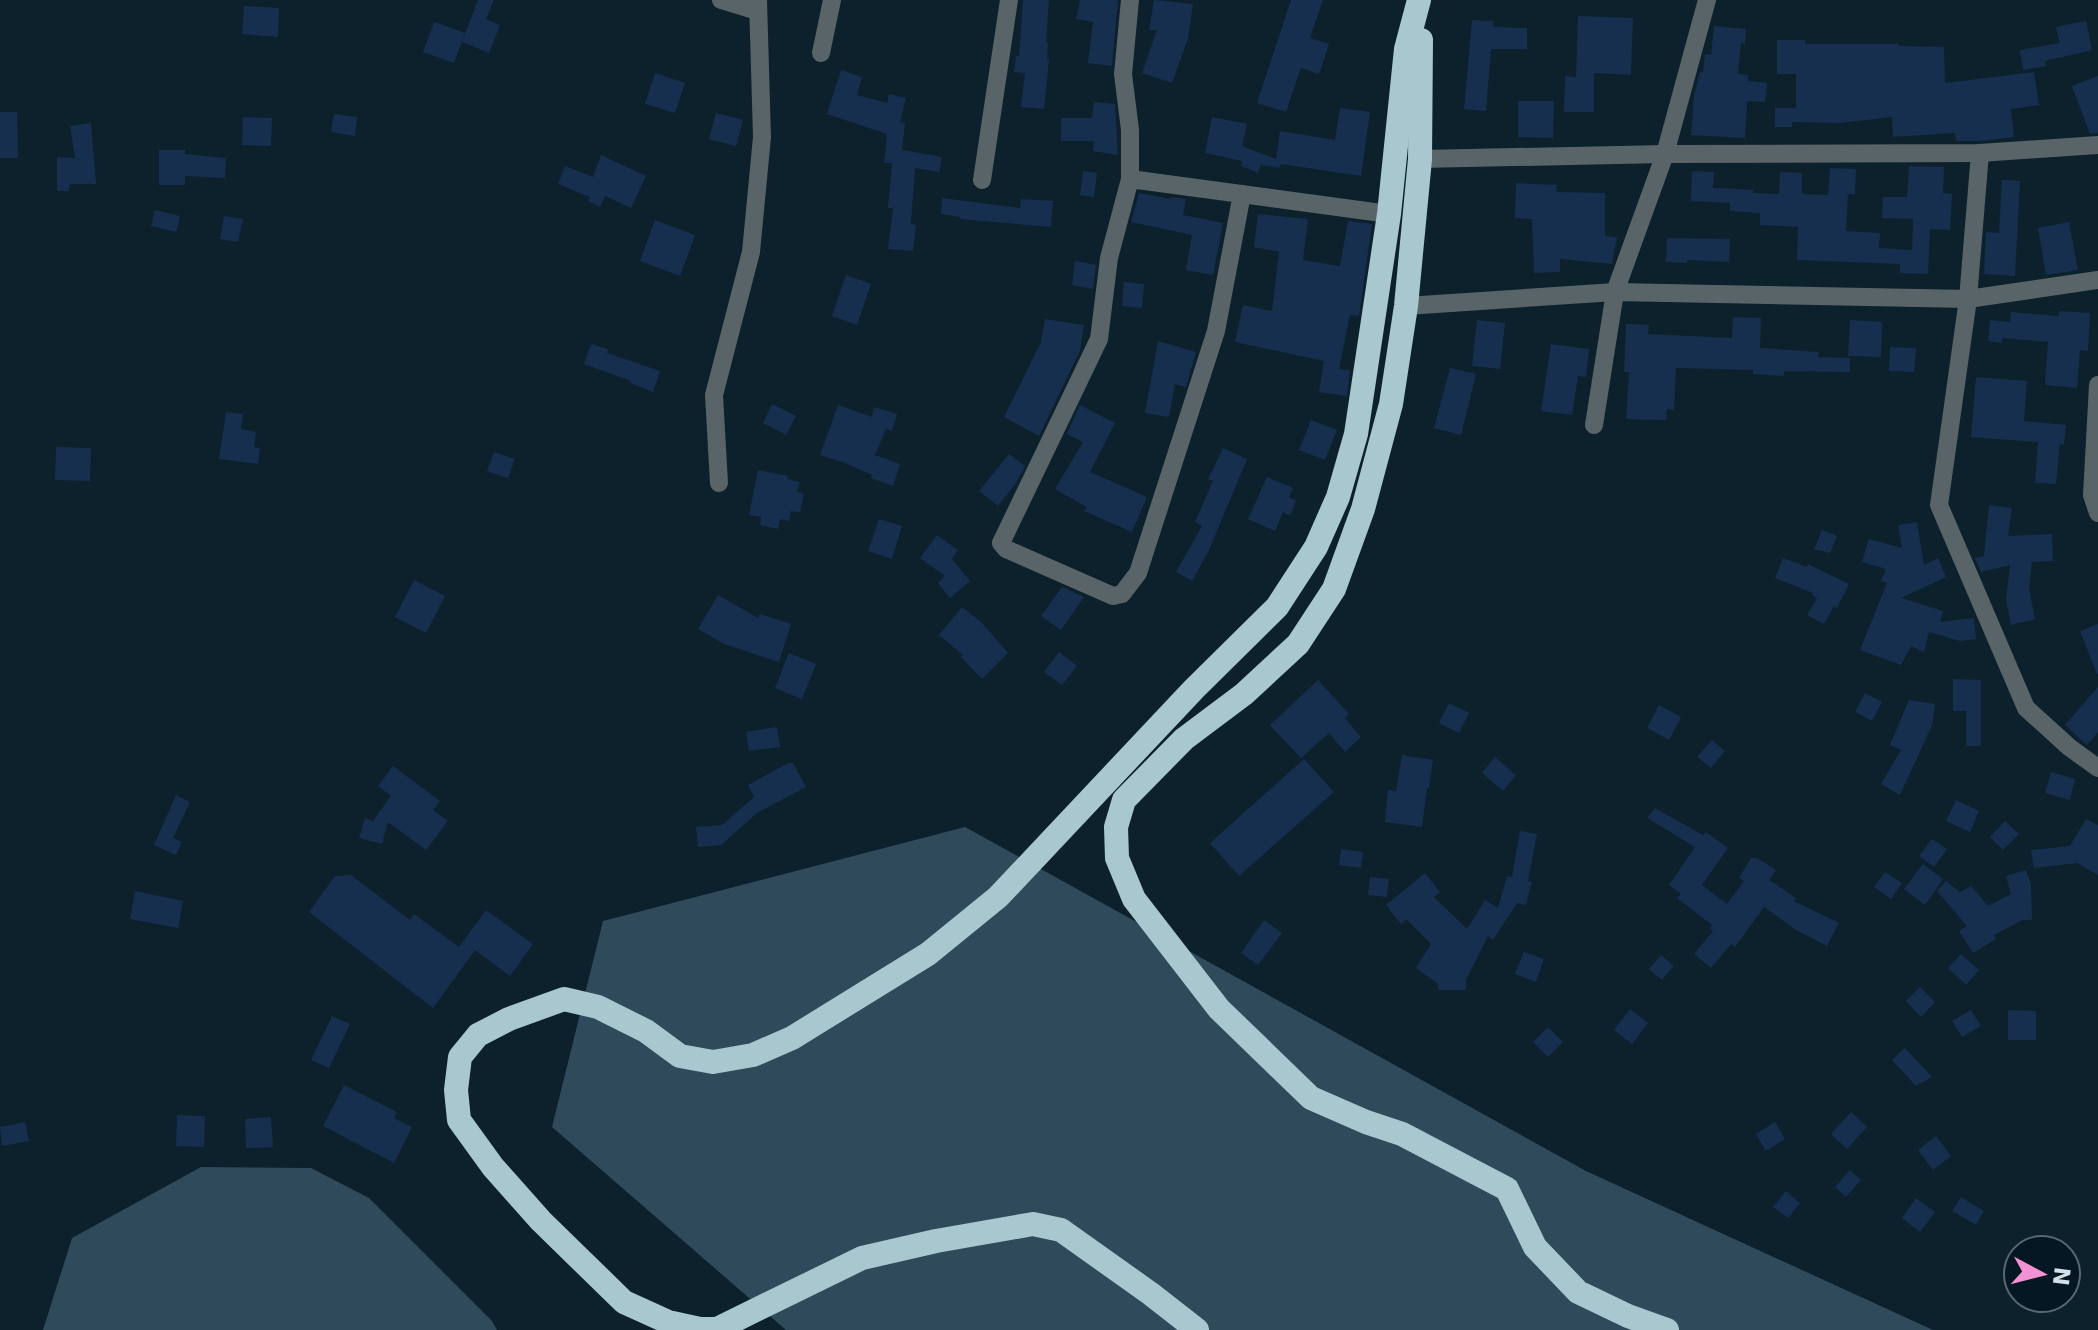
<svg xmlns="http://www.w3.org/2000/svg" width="2098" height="1330" viewBox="0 0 2098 1330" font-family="'DejaVu Sans',sans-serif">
<rect width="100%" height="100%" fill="#0c212c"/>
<g fill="#2f4a5a">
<path d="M965,827L1586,1171L1933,1330H786L552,1127L603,921Z"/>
<path d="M201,1167L311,1168L369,1198L492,1321L497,1330H43L72,1238Z"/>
</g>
<g fill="#162f4f">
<path d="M478,0H494L486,19L500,25L489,53L462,42Z"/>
<path d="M1023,0H1049L1046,42L1048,43L1047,59H1049L1044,109L1021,107L1025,73L1014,72L1016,56H1019Z"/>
<path d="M1080,0H1118L1112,66L1088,63L1093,22L1076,19Z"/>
<path d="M1154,0L1193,4L1188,39L1172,83L1142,73L1157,30H1149Z"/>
<path d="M1291,0H1323L1310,38L1329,44L1319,74L1301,68L1286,112L1257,103Z"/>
<path d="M244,6L279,8L278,37L242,34Z"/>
<path d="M1578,16L1633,18L1631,75L1594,73V112H1564L1565,76L1576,77Z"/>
<path d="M1472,20L1493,21V27L1527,28V49H1491L1486,111L1464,109Z"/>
<path d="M2086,21L2092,50L2045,61L2046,66L2023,70L2020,50L2060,43L2056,27Z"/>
<path d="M434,22L465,33L454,63L423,52Z"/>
<path d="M1714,26L1746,29L1745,44L1741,43L1738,74L1748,75V81L1767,83L1765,102L1747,101L1745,138L1691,135L1694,95L1700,72H1703L1705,54L1711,55Z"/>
<path d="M1777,40H1805V44H1899V46L1944,47L1945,83L2034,72L2039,105L2011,109L2014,137L1982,141H1956L1955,133L1893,137L1892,117L1840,123L1792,122V127H1775V108H1796V74H1777Z"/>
<path d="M841,70L862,77L857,95L887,103L889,94L906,98L900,122L905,123L902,150L942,157L939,172L915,168L911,224L916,225L913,251L888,249L893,208H888L892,163H884L887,134L827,114Z"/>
<path d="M655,73L685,83L675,113L645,104Z"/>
<path d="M2098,76V133L2090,134L2072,86Z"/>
<path d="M1518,101H1554L1553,138L1518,137Z"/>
<path d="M1094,102L1115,104L1118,155L1093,151L1094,141H1061V118H1092Z"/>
<path d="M1340,108L1370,112L1361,176L1281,164L1279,168L1261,165L1258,173L1241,166L1242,161L1205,153L1212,117L1247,124L1242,146L1276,159L1280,131L1335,140Z"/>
<path d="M0,112H17L18,158H0Z"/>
<path d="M716,113L743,120L736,146L709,139Z"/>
<path d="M334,114L357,117L355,136L331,132Z"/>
<path d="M243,117L272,118L271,146L242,145Z"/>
<path d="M91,123L96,184H70L69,191H57V157L75,158L70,126Z"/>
<path d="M159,150H185V154L226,158L225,178L185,176V185H159Z"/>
<path d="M601,155L646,176L631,208L605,196L600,207L588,201L590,197L558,184L565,166L593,177Z"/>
<path d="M1909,166L1944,167L1943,193L1952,194L1950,230L1930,229L1928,274L1900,273V264L1797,260L1798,227L1760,225V213L1730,211V203L1691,201L1692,171L1714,172L1713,188L1753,190V193L1779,194L1780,172L1802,173V194L1828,195L1830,168L1856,169L1855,194H1848L1846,231L1880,233L1879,248L1912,250L1913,219L1882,218L1883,197H1907Z"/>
<path d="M1083,171L1097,173L1094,197L1080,195Z"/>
<path d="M2002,180L2020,181L2015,276L1984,274L1986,232L1999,233Z"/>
<path d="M1516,183L1557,185L1556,192L1605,193V236L1617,237L1612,264L1560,259V272L1534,273L1532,219L1515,218Z"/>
<path d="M1139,193L1171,199V197L1186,199L1183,215L1223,223L1213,275L1186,270L1192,235L1131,222Z"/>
<path d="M942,198L1020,208L1021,199L1053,201L1051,227L960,219V217L941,214Z"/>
<path d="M155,210L180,216L176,232L151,226Z"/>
<path d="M1258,214L1308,219L1303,260L1340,266L1348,221L1372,224L1359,316L1350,315L1339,369L1350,370L1347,396L1319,392L1324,361L1235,342L1243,305L1272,311L1279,252L1254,247Z"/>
<path d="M224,216L243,219L238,242L220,239Z"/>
<path d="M655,220L695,235L680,276L640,261Z"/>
<path d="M2069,222L2078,270L2046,275L2038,228Z"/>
<path d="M1667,238L1730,239L1729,262L1687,260V263L1666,262Z"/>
<path d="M1075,261L1096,265L1093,289L1072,285Z"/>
<path d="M846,275L871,284L857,325L832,316Z"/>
<path d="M1124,282L1144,284L1142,308L1122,306Z"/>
<path d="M2059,311L2090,313L2088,351L2080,350L2077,388L2045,385L2048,342L2002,338V343L1988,341L1990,320L2010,322L2011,312L2059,316Z"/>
<path d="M1733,317L1761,318L1760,348L1819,352L1818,357L1850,358V372L1784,371V376L1753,374V370L1676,368L1674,410L1667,409L1666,420L1626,419L1629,372H1624L1626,324L1649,325L1648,334L1732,338Z"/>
<path d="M1045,319L1084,325L1080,351L1039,436L1004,417L1041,342Z"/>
<path d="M1477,320L1505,323L1500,369L1472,366Z"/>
<path d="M1850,320L1882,322L1881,357L1848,356Z"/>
<path d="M1158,341L1196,352L1186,387L1175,384L1169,417L1145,413Z"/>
<path d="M591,344L608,349L607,353L660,371L653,392L630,383L631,381L584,364Z"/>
<path d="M1551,344L1589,349L1586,377L1578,376L1572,415L1541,411Z"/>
<path d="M1890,347L1916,348L1914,372L1889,371Z"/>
<path d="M1450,368L1476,374L1461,435L1434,428Z"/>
<path d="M1976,377L2027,381L2024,421L2066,425L2064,445L2060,444L2056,484L2035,483L2038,442L1971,437Z"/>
<path d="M772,404L796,416L786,435L763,423Z"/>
<path d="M838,405L872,417L874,407L897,414L892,431L886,429L875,455L900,464L893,486L871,478L872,475L845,463L820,455Z"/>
<path d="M1080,405L1115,423L1090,472L1147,497L1132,532L1084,511L1087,507L1055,489L1083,442L1067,434Z"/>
<path d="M226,412L243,414L241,429L256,432L254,447L260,448L258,464L219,459Z"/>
<path d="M1311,420L1337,430L1325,460L1299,450Z"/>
<path d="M56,447L91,448L90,481L55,480Z"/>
<path d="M1223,448L1247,459L1209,550L1192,581L1176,572L1202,526L1195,522L1213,481L1208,479Z"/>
<path d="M494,452L515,459L508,478L487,471Z"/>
<path d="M1009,454L1025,466L1016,483L998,506L979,491Z"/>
<path d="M758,470L788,476L787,479L800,482L797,492L804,494L800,512L791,511L789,521L780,519L778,529L760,525L761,517L749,515Z"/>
<path d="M1267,477L1293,488L1289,497L1296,501L1290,516L1283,512L1275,531L1248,519Z"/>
<path d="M1989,505L2012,508L2008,536L2052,534L2053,561L2032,562L2029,589L2035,619L2011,625L2006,600L2010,565L1981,572L1975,558L1984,556Z"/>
<path d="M879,519L902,526L892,559L868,551Z"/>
<path d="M1917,522L1924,565L1938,558L1946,577L1901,598L1943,611L1940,622L1974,618L1976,639L1960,641L1929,632L1924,652L1911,646L1901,665L1860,650L1887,583L1881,581L1886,569L1862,562L1869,539L1902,548L1898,525Z"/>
<path d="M1822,530L1837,536L1830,553L1814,549Z"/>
<path d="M937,535L958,550L952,559L970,581L950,598L938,583L945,576L920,558Z"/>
<path d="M1783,558L1807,567L1808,564L1849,584L1837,608L1834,606L1824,624L1807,615L1817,598L1812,595L1813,593L1775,578Z"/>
<path d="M414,580L445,596L426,633L395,617Z"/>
<path d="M1062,587L1084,597L1061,630L1041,616Z"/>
<path d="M718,595L758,618L760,614L791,624L779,662L724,644L698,629Z"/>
<path d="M962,607L981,622L1008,653L982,679L961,657L963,655L939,635Z"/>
<path d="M2098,624V674H2097L2080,631Z"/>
<path d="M1059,652L1077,666L1062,685L1044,672Z"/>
<path d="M789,653L816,664L802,699L775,688Z"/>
<path d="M1953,679L1981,680V746H1966V711H1953Z"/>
<path d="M1318,680L1349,714L1345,718L1361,737L1345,752L1329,733L1301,758L1270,725Z"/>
<path d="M2098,687V732L2087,745L2065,725Z"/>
<path d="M1865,693L1882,702L1872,721L1855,712Z"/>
<path d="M1909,700L1935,704L1932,725L1900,795L1881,784L1901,750L1890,745Z"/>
<path d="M1449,703L1469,713L1459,733L1439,723Z"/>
<path d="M1659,705L1681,717L1669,740L1647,728Z"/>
<path d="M777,727L780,747L749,751L746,732Z"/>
<path d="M1712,740L1725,751L1711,768L1697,757Z"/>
<path d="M1402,755L1433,760L1429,788H1427L1422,827L1385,822L1388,790L1396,791Z"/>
<path d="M1495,757L1516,775L1503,791L1482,773Z"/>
<path d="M1304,759L1334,792L1239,876L1210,843Z"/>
<path d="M788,763H793L806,787L757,813L721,845L698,847L696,827L722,825L754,797L748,785Z"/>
<path d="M393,766L440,801L433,810L448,821L426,850L388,822L382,844L359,838L365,818L373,821L391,796L378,786Z"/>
<path d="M2051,772L2075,779L2070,800L2045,793Z"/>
<path d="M176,795L190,802L173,838L182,842L176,855L154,845Z"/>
<path d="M1956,800L1979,811L1970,832L1946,821Z"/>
<path d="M1655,808L1703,835L1706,832L1728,848L1702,885L1727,904L1744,881L1739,878L1751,858H1757L1776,870L1769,880L1796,898L1794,901L1839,923L1827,946L1796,930L1764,907L1735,947L1731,944L1711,968L1694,954L1713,931L1710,928L1712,925L1677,898L1681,894L1669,885L1695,847L1647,818Z"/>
<path d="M2086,819L2098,825V875L2077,863L2034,868L2031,850L2070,846Z"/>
<path d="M2005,821L2019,834L2003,850L1990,837Z"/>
<path d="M1520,831L1537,834L1528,881L1532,882L1526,905L1517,903L1493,940L1488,936L1466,980V990H1438V984L1416,968L1431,944L1406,919L1401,924L1386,905L1425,873L1440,892L1434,897L1467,929L1485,900L1498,908L1507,876L1512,877Z"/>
<path d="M1932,839L1947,849L1934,867L1919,856Z"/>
<path d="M1341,849L1363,852L1361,868L1339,865Z"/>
<path d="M1923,864L1943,879L1925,905L1904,889Z"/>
<path d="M2026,870L2031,885L2032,920H2022L1994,935L1996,939L1973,953L1959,931L1967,926L1937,891L1946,881L1960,892L1971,886L1988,906L2011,894L2006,876Z"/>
<path d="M1885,872L1902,883L1891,899L1874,887Z"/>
<path d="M351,875L410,920L414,914L459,947L486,910L533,944L510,976L475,950L433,1008L309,912L335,876Z"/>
<path d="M1370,877L1389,879L1387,897L1368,895Z"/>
<path d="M135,891L183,901L178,928L130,919Z"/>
<path d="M1264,920L1282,933L1258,965L1241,953Z"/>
<path d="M1524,952L1544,959L1536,982L1515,974Z"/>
<path d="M1961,954L1979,970L1966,985L1948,968Z"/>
<path d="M1661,955L1674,966L1662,980L1649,969Z"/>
<path d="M1920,987L1935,1002L1921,1017L1906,1001Z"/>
<path d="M1630,1009L1648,1023L1632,1044L1614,1030Z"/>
<path d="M1971,1010L1981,1026L1962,1037L1952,1021Z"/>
<path d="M2008,1010L2036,1011V1040H2008Z"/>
<path d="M332,1016L350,1024L329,1068L311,1060Z"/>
<path d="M1548,1027L1563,1042L1548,1057L1533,1042Z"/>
<path d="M1905,1048L1932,1077L1916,1086L1892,1060Z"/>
<path d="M344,1085L397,1112L394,1118L412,1127L394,1163L323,1126Z"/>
<path d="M1851,1112L1867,1127L1847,1149L1831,1134Z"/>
<path d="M177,1115L205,1116L204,1147L176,1146Z"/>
<path d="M271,1117L273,1147L246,1148L245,1119Z"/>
<path d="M25,1122L29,1141L2,1146L0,1127Z"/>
<path d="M1775,1122L1785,1139L1766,1151L1756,1134Z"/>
<path d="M1936,1136L1951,1156L1933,1170L1918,1150Z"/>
<path d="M1850,1170L1861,1180L1846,1197L1835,1187Z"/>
<path d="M1786,1191L1800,1203L1788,1218L1773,1207Z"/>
<path d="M1961,1197L1984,1211L1976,1225L1952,1211Z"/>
<path d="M1916,1198L1935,1212L1920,1232L1902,1218Z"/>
</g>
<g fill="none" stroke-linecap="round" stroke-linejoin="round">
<g stroke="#586467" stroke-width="18">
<path d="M721,0L757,11"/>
<path d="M1130,0L1123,74L1130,130V179L1389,214"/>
<path d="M821,53L832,0"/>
<path d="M1980,153L1968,299L1939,505L2026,708L2069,747L2098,768"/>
<path d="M1420,159L1665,154L1980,153L2098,145"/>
<path d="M1130,179L1109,258L1099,339L1001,543L1006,549L1113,596L1122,594L1138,573L1216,331L1242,194"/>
<path d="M982,180L1009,0"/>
<path d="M1406,306L1615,292L1968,299L2098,280"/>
<path d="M2098,385L2092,495L2098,513"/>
<path d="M1594,425L1615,292L1665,154L1707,0"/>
<path d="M719,483L714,395L751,252L762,137L758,0"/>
</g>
<g stroke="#a9c7ce" stroke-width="24">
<path d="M1421,40L1420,159L1406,306L1391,404L1363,509L1334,589L1298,644L1244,694L1184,739L1124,800L1116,827L1117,858L1134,899L1219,1009L1311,1098L1366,1122L1402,1134L1507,1189L1535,1247L1578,1292L1628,1316L1667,1330"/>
<path d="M1197,1330L1151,1294L1061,1230L1033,1224L936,1241L862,1258L717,1329H700L668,1322L624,1302L541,1221L493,1167L459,1120L456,1090L460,1057L478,1035L509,1019L564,999L598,1007L646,1031L680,1056L713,1062L753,1055L792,1038L928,954L998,897L1194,689L1277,607L1316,547L1338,497L1356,434L1389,214L1406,49L1419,0"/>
</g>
</g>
<g transform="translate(2042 1274) rotate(97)"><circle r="38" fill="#041722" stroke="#576871" stroke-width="2"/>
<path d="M0-6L14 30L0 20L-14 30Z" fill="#f491d3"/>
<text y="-12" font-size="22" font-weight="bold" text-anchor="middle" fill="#d4e1e8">N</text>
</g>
</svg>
